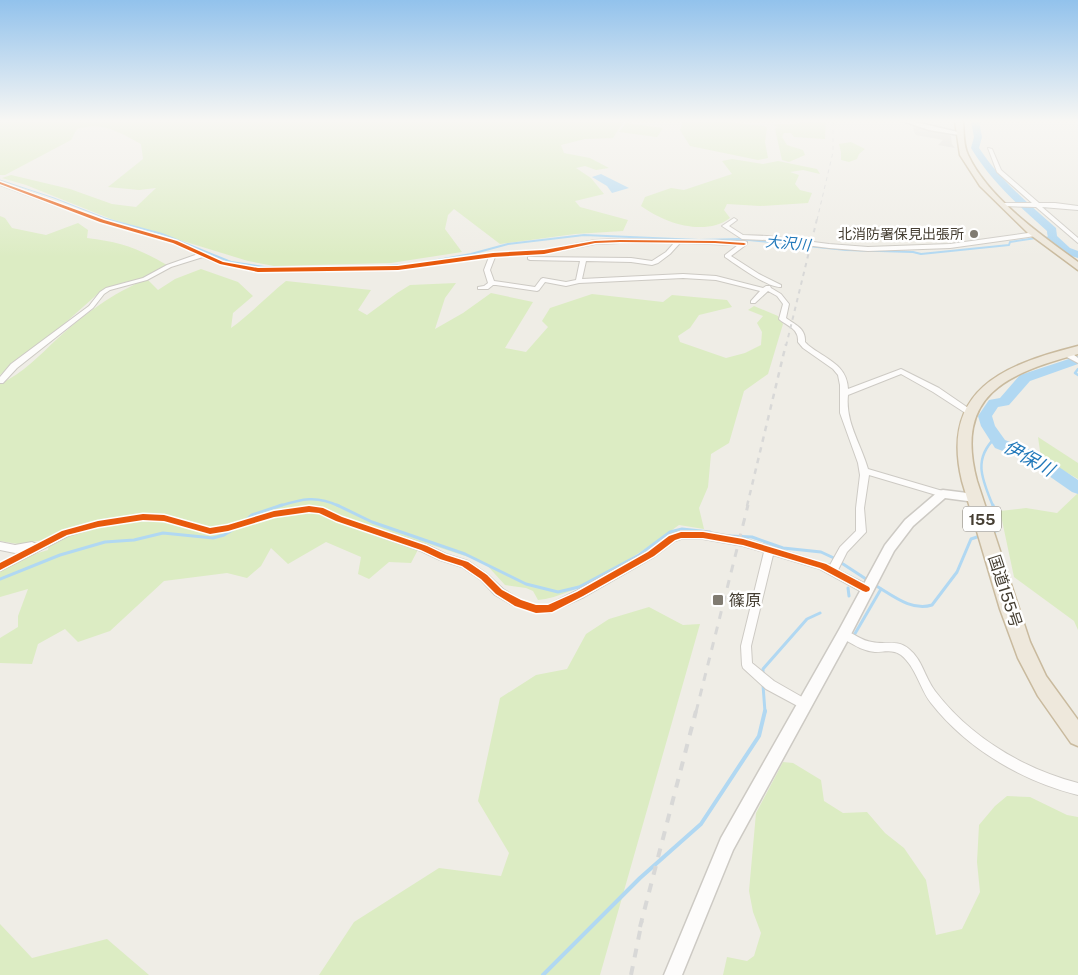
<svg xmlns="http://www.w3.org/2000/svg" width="1078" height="975" viewBox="0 0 1078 975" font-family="'Public Sans','Noto Sans JP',sans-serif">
<rect width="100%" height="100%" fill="#efede6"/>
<g fill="#dcecc3">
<path d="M0,121H624L613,138L585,139L561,145L564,153L590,158L609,168L596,170L585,166L576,168L591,178L604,194L575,201L580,207L628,220L623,231L575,234L500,244L454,209L448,215L445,229L462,252L391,263L274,266L248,261L111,219L26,185L2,178L11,175L70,189L112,204L136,207L156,188L139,190L108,187L143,159L141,144C118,132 103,121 77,129L71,140L5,175H0Z"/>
<path d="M683,121H716L765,126L767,128L765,142L768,158L758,160L690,146L680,130Z"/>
<path d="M804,121H826L825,139L794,137L791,133H784L782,137L787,145L803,150L805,155L789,162L782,160L775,129L778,127L772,125C784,122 794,127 804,121Z"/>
<path d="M626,123L663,128L657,137L619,132Z"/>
<path d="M851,142L865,149L859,154L857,159L849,162L841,160V152L839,144Z"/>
<path d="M732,159L763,164L778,161L817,169L820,174L803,170L790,172L799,175L795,184L800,190L812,193L808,203L760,206L727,204L724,210L730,218C705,237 664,223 641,206L645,197L671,188L684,190L732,174L722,161Z"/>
<path d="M0,216L5,218L12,228L46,235L78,223L88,230L87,238C120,242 138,248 167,265L144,279L125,282L102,290L46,340L22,356L0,375Z"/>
<path d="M201,269L238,282L253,296L233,313L231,328C251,314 267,296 286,281L371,290L358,310L367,315L397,293L410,285L456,283L445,298L435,329L463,313L491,293L533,302L505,348L526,352L548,327L542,321L550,308L592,294L663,302L672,295L727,300L732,307L699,315L690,328L678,336L680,342L726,358L745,353L761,345L762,332L757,323L763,316L748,310L754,306L778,316L783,324L768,374L744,391L729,443L711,454L708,487L699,508L704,529L679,525C646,549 577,597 538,600L533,591L526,588L505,585L484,562L422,542L411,563L389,562L369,579L358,574L361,557L326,542L288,564L271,548L261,566L247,578L227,573L164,581L110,631L78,642L65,629L38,644L32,664L0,663V638L18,627V616L28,589L0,597V569L18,559L48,550L50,539L18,544L0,541V384C23,373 39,356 57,339C86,313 111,294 147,279L158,290L175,279Z"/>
<path d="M1038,437L1078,463V479L1041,458Z"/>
<path d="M1078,493V630L1074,621L1014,577L1000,511L1026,508L1057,513Z"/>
<path d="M649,607L683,625L700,624L600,975H319L354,922L439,868L501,876L509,853L478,801L500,698L536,675L567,669L586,634L609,619Z"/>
<path d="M783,762L793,763L821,780L824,801L843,813L867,812L885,833L904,848L926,880L936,935L962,929L980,892L977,862L979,825L995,806L1007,796L1030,797L1067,815L1078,817V975H723L727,957L747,961L754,956L761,933L753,912L749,891L756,813Z"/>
<path d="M0,924L32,958L107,939L149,975H0Z"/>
</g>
<path fill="#dedcd6" d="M913,126L944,132L951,136L952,144L955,148L938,145L943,140L916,135L914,132Z"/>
<path fill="#b1d8f2" d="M601,174L629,188L612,193L607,186L592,177Z"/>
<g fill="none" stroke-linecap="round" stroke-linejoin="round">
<path stroke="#b1d8f2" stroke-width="1" d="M0,180L54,198L110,220"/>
<g stroke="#b1d8f2" stroke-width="2">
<path d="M106,219L162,234L231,262L264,267H341"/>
<path d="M1044,238L1052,237"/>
<path d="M421,263L471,254L508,244L584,235L699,240L739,239L846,250L913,252L921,254L1009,245L1010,242L1036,238"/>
<path d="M364,267L406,265"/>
</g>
<g stroke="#b1d8f2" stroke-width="2.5">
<path d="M1078,369L1075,373L1078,375"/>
<path d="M279,506C302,499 316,495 339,506"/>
<path d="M993,506C983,481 972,460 995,438"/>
</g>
<g stroke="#b1d8f2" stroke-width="3">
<path d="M337,505L372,522L465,554L526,584L558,592L579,587L639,555L670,532L682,529L710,532"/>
<path d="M244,522L252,515L282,505"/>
<path d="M992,533L998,530L999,524L993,505"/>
<path d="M730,536L752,537L783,548L821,552L836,559"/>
<path d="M840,562L869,581"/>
<path d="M0,579L60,555L105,542L134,540L163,533L213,538L224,535L237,527"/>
<path d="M873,584C891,594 911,612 932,605L957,572L971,539L980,536"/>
<path d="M848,588L849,596"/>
<path d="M853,637L881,589"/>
<path d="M763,675V669L807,619L820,613"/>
<path d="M763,685L765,712"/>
</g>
<path stroke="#b1d8f2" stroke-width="4" d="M543,975L640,878L701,824L759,736L765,711"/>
<g fill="#b1d8f2" fill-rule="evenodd">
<path d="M971,121H979L982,137L979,148C1000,180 1028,203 1056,228L1057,236L1070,248L1078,251V258C1065,255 1047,245 1047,231C1018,205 991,181 971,148L974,137Z"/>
<path d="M1078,356V364L1030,381L1009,405L998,407L992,416L995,426L1005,440L1037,452L1078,480V494L1072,492L1026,460L995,448L981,426L978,416L989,400L1000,398L1020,375Z"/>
</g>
<g stroke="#cdcac4" stroke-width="2">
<g id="minor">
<path d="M988,148L992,149L1001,170L1039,203H1055L1078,206V210L1042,207L1078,238V243L1036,207L1001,206V204L1003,203H1032L997,172Z"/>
<path d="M0,181L104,220L177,241L224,262L258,268L398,266L493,253L544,250L595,240L620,239L745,241L747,242V244L731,256L759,274L781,285V287C768,288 737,265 725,257V255L738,245L680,243L670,254L658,263L652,265L631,262L586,261L582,279L683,274L716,276L763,288L766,286H770L771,288L781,294L789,304L786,318C795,325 806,328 805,342L808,345C825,359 847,364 848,389L901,369L939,388L974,412L973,414H967L933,392L901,374L848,395C845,422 861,444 868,469L946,492L947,494L943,497L869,475L864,508L866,532L847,552L838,570L870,586L871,589L870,592L866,593L862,592L820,569L773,555L751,646L752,663L774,681L809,701L811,705L809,709L805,710L766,689L743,668L742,665L741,646L764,552L743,546L703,539H681L675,541L654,557L584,597L549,613H536L514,606L495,595L481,580L462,567L440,560L421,551L336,521L319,513L309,512L274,517L228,531L210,534L164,521L143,520L98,527L68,536L0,571V563L21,552L15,553L0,550V542L15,545L32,542L36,544L65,530L98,521L143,514L164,515L210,528L228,525L274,511L309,506L320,507L342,517L427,545L446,554L468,561L487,574L503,589L521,600L536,605H548L576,591L648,551L669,535L681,531H703L743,538L830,565L840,547L856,531V508L860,475L858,463L840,413V385L838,375L833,369L803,348L798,342C799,329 789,327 780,320L779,319L783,304L777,296L768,291L755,303H751V301L760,291L716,280L683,278L579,283L566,286L545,282L539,290L537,291L496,285H493L488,289H478V287L484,286L488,283L484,270L489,257L398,270L258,272L220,264L203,257L171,267L147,280L110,290L104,294L93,308L17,368L3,383H0V377L11,364L89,306L100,292L106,288L143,278L167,265L198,254L173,243L100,222L0,185ZM620,243H674L666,252L652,261L631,258L528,257V259L530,260L580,261L576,280L566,282L543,278L541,279L535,287L494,281L490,270L495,257L544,254L595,244Z"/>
<path d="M734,218L737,220L729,226L743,235L767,236L829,244L868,247L950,244L1035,232L1038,234L1035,236L950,248L868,251L829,248L767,240L742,239L722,226Z"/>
<path d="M1063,351H1069L1078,358V363L1063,355Z"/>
<path d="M844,630C853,633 862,641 872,642C885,645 897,639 909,649C922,659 925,678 935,691C969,736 1023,769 1078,783V795C1022,781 967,749 931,703C920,689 916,667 901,655C893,649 884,652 875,652C862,651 851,643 840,637L839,634L840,631Z"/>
</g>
</g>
<g stroke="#cdcac4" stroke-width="3">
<g id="tertiary">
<path d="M903,121H911L962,133L959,135L929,130Z"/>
<path d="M943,490L975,494L981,498L975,502L945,498L913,526L894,551L849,638L733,850L682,975H664L721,838L839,630L885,545L905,520L939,491Z"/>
</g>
</g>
<g stroke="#c9ba9e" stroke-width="3">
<g id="trunk">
<path d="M955,121H963C964,132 963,145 968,155C988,198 1041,235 1078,262V270L1028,233L980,186L960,155Z"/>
<path d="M1078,346V354C1006,374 954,395 977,481L1030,642L1046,676L1078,720V746L1071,743L1038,696L1018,658L1000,609L962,481C940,390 1003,365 1078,346Z"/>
</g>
</g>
<use href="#minor" fill="#fdfcfb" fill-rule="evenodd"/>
<use href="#tertiary" fill="#fdfcfb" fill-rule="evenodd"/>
<use href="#trunk" fill="#eee8dc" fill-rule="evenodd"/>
<path stroke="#d8d8d7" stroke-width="1" stroke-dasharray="4 4" stroke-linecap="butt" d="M817,220L833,152V121"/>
<path stroke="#d8d8d7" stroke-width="2" stroke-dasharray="4.5 4.5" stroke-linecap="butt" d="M786,346L817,219"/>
<path stroke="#d8d8d7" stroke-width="2.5" stroke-dasharray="5.5 5.5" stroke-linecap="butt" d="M747,506L786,344"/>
<path stroke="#d8d8d7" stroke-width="3" stroke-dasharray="8 8" stroke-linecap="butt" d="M696,712L748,505"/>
<g stroke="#d8d8d7" stroke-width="4" stroke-dasharray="9 9" stroke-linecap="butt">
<path d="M640,927L696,711"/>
<path d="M631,975L642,921"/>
</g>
<g stroke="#fff" stroke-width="3">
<g id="cycleway">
<path d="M0,182L104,220L177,241L223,262L258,268L398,266L493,253L544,250L595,241L620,240L715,241L744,243L746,244L744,245L715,243L620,242L595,243L544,254L493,257L398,270L258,272L220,264L173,243L100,222L0,184Z"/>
<path d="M309,506L323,508L342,517L427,546L446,555L468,562L487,575L502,590L521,600L536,605H548L577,592L648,552L669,536L681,532H703L743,539L826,564L869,587L870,589L869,591L866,592L863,591L820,568L743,545L703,538H681L675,540L654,556L583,596L552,612L536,613L515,606L496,594L481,579L462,566L440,559L421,550L336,521L319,513L309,512L274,517L228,531L210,534L164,521L143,520L98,527L67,535L0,570V563L62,531L98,521L143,514L164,515L210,528L228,525L274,511Z"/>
</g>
</g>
<use href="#cycleway" fill="#e8590c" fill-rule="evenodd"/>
</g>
<linearGradient id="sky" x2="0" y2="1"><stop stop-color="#92c2ec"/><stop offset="0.47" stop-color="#f8f7f4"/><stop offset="1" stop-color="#f8f7f4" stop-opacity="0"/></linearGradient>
<rect width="1078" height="257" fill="url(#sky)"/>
<g fill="#807b71" stroke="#fff" stroke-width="2">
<circle cx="974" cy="234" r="5"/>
<rect x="712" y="594" width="12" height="12" rx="2.5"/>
</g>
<g text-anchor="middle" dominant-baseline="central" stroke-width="5" stroke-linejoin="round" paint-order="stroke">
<g font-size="14" fill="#453e32" stroke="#fff" text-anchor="end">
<text x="964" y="234">北消防署保見出張所</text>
</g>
<g font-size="15" font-style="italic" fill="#2279ba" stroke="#fff">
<text transform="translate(788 243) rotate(5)">大沢川</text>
</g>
<rect fill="#fff" stroke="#7d7870" stroke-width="1" x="963" y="506.5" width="38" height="25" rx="4"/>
<g font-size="15" font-weight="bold" fill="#453e32">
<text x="982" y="519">155</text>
</g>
<g font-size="16" fill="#453e32" stroke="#fff">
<text transform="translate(1005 591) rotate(72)">国道155号</text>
</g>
<g font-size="16" fill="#453e32" stroke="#fff" text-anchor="start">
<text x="729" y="600">篠原</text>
</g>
<g font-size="18" font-style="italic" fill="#2279ba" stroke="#fff">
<text transform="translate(1029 458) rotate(29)">伊保川</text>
</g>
</g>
</svg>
